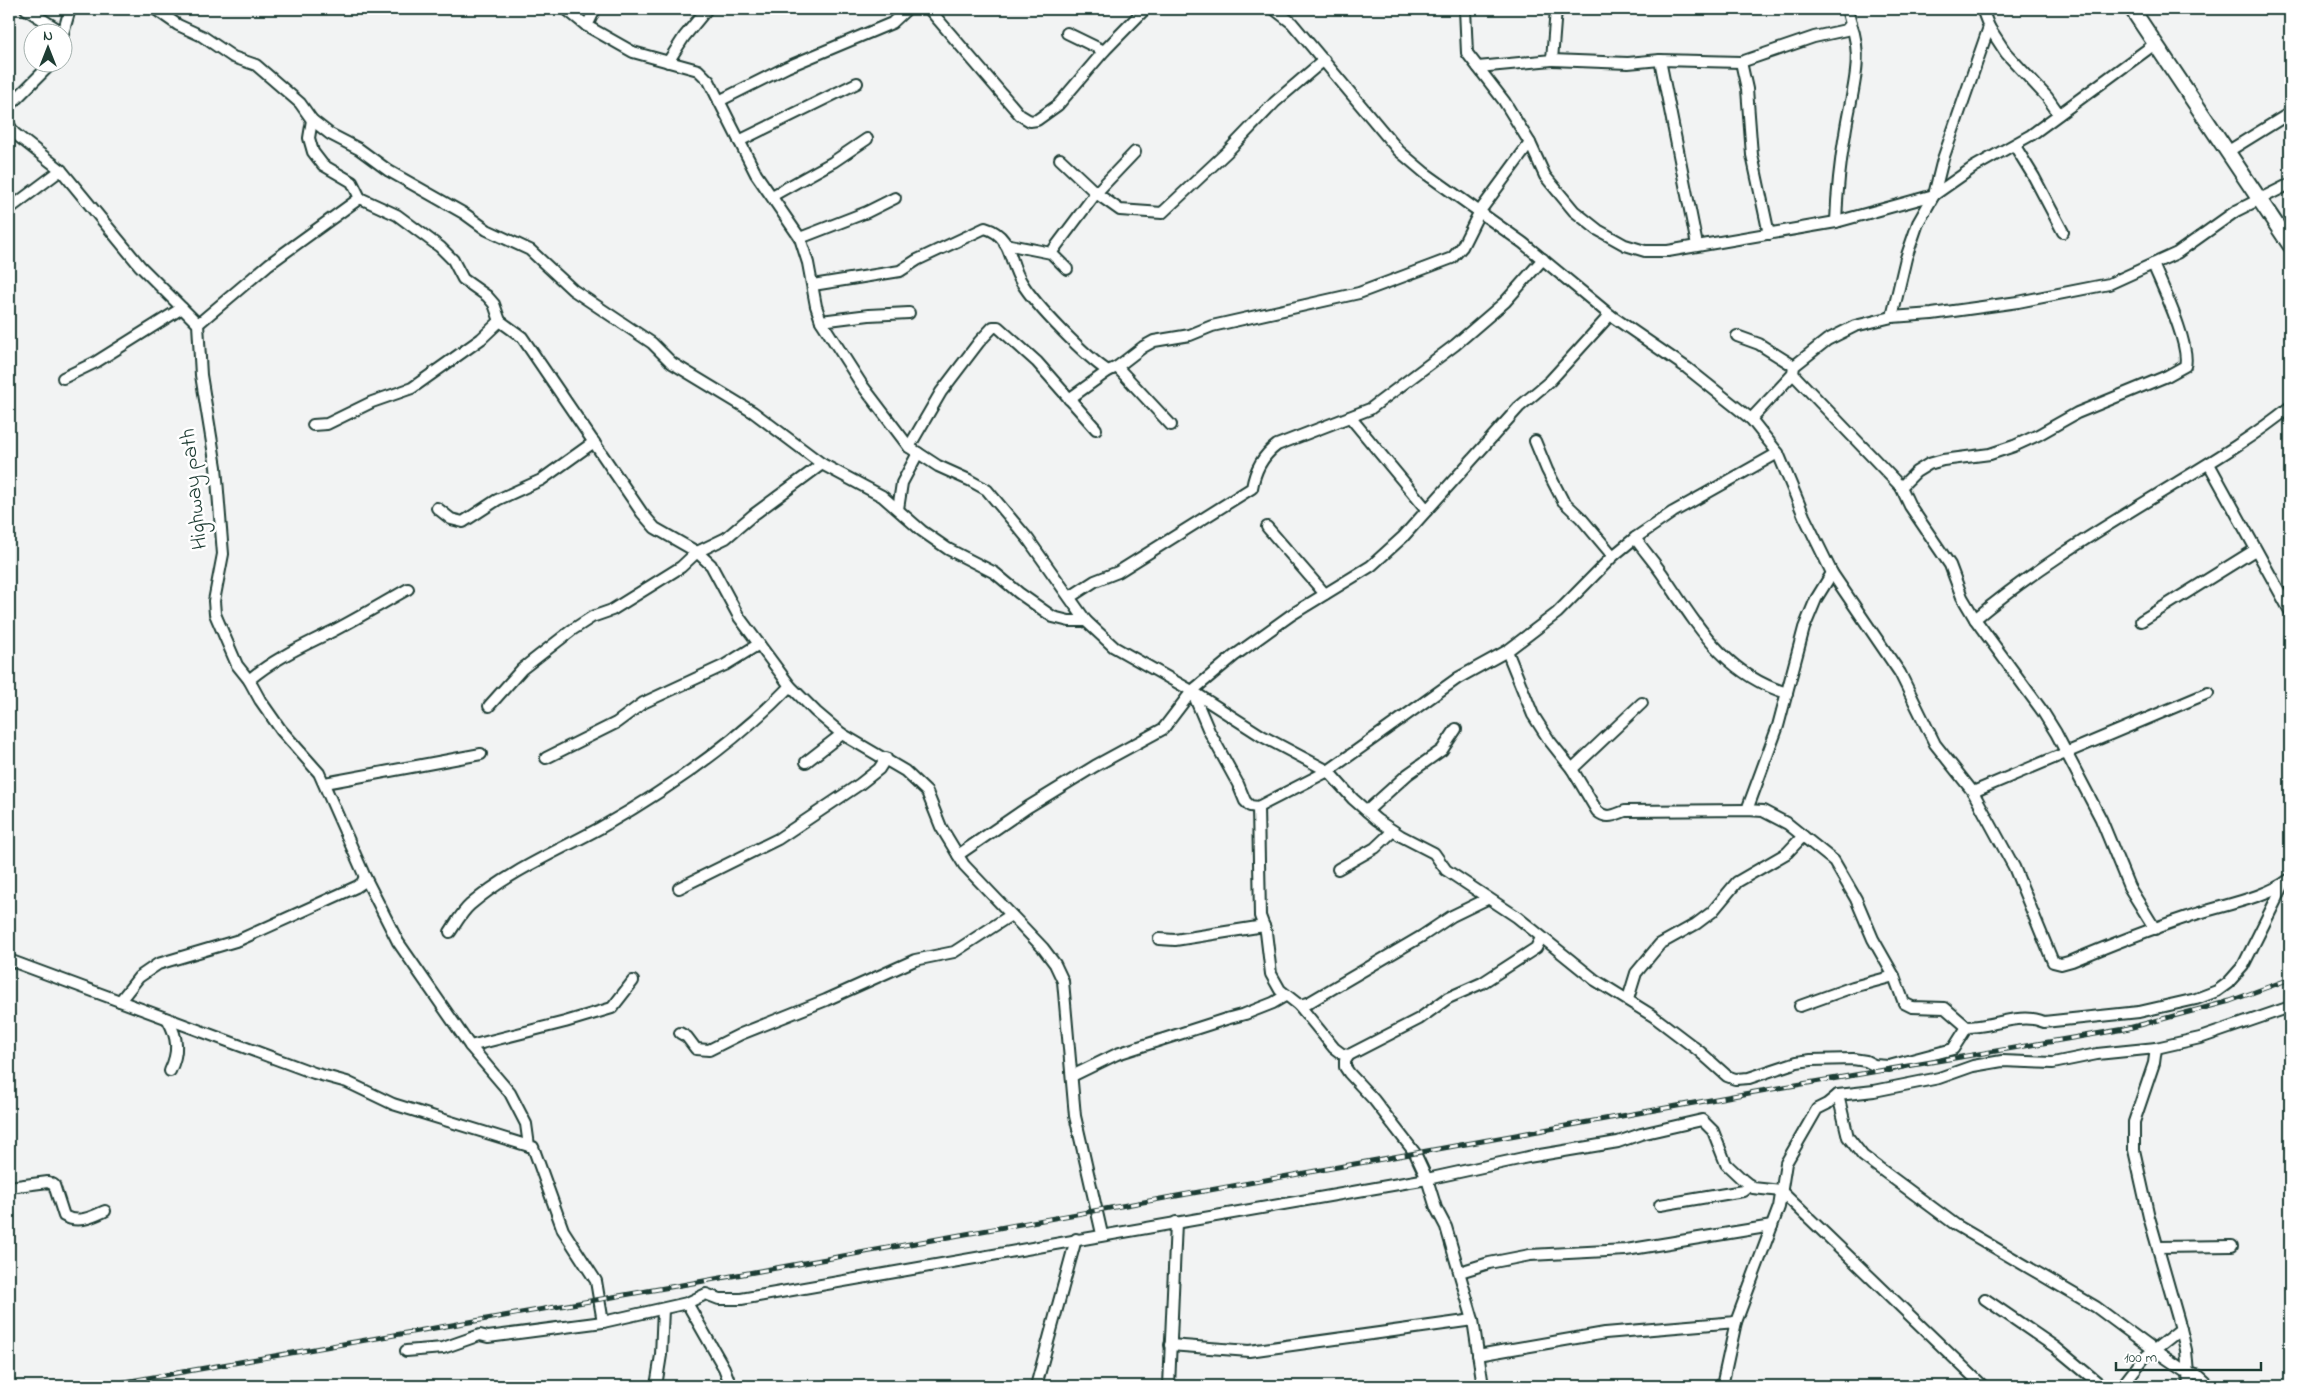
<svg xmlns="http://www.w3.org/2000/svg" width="2299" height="1395" viewBox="0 0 2299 1395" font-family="'Indie Flower',sans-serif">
<rect width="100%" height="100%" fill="#f2f3f3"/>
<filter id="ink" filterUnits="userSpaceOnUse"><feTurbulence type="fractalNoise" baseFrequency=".02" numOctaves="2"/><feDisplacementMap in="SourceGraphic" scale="10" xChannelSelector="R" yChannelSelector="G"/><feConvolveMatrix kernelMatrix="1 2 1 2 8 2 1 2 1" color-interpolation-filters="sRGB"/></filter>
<g filter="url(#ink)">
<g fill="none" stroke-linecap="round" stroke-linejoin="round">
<g stroke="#1f3d34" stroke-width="14">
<g id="minor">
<path d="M26,9L62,32"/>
<path d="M155,9L178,25L202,36L233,57L256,65L300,103L312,120L330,134L359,149L389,171L465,214L487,230L530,250L573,290L652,343L672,363L753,412L822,464L882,496L922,531L948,549L995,573L1019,593L1053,617L1069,621H1086"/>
<path d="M566,9L587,26L633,52L698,70L709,81L756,174L800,238L808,263L816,306L821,321L862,385L909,447L938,466L969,480L987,490L1028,539L1086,621L1114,647L1192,691L1262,736L1328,771L1353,799L1377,820L1401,836L1434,853L1446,870L1517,917L1595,980L1653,1016L1699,1051L1727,1076L1735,1079L1749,1078L1797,1062L1811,1060L1853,1059L1866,1061L1874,1065L1889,1066L1953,1049L1967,1027C1992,1027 2020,1012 2044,1022L2139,1012L2196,999L2217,991L2228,983L2243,966L2284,884"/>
<path d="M929,9L1020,115L1030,121L1037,120L1058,105L1104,51L1145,9"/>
<path d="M1274,9L1292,23L1399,151L1425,173L1523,243L1610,315L1687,368L1751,419L1778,453L1804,516L1832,573L1900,673L1935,744L1973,792L2014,867L2053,962L2061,964L2072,961C2110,945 2148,930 2187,917C2217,906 2265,899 2290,879"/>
<path d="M1465,9L1467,53L1504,101L1530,143L1545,176L1574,211L1598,230L1625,245L1645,251H1668L1836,222L1934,195L1974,167L2031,135L2156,43"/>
<path d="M587,26L595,9"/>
<path d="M1989,27L2006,53L2047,97L2059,114"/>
<path d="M1067,33L1104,51"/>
<path d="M62,37L70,9"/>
<path d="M1552,60L1628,63L1660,60L1741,62L1814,37L1846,30L1851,24L1847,9"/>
<path d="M1660,60L1697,245"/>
<path d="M668,62L684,37L707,9"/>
<path d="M1741,62L1747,89L1752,155L1769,234"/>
<path d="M1478,67L1552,60L1556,9"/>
<path d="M719,101L787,67L892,23L907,9"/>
<path d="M9,106L53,62"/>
<path d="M312,120L309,138L313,152L323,165L352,182L360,198L397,215L440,247L453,260L463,279L487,296L494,304L500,321L522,337L642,513L655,528L697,552L711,565L739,617L790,686L816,712L842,734L905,771L927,792L941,827L964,865L1043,948L1055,964L1063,981L1075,1116L1102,1234"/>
<path d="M9,125L14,133L61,170L140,266L198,324L201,375L216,467L223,554L214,601L215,614L237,665L249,680L260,700L281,730L319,773L365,877L398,942L470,1046L510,1093L526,1124L529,1146L533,1147L563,1230L596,1281L603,1322"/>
<path d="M739,141L857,83"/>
<path d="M2015,146L2034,177L2063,232"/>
<path d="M1135,152L1096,193L1120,210L1162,213L1227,152L1275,102L1324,60"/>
<path d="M2227,152L2290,113"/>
<path d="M772,196L833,162L867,139"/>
<path d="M9,209L61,170"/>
<path d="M1836,222C1837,192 1840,163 1845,134C1850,97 1865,60 1851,24"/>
<path d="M800,238L867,212L895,198"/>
<path d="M1005,244L1051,253L1067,269"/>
<path d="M1051,253L1096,193L1060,159"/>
<path d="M813,285L900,271L917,260L985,228C1013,236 1008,262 1022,283C1036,306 1086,357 1108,371L1117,367L1143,347L1154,341L1190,335L1212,326L1359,293L1452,258L1462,247L1480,211L1530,143"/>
<path d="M1892,317L1906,258L1918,223L1934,195L1943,159L1989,27L1982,9"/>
<path d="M821,321L869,315L909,313"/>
<path d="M198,324L269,264L360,198"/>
<path d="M1737,336L1759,344L1794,366"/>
<path d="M1117,367L1171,425"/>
<path d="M1793,374L1901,487L1910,506L1950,565L1962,597L1975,619L2043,712L2056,733L2101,819L2129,887L2155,929"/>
<path d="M63,378L96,362L182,308"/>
<path d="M1069,399L1108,371"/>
<path d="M1350,417L1427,510"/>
<path d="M1751,419L1793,374L1794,366L1827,340L1855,326L1892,317L1932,314L2018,302L2109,284L2177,253L2236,211L2290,184"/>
<path d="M313,425L327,424L372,402L412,388L481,339L500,321"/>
<path d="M1535,441L1547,470L1563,501L1581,518L1613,556"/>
<path d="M909,447L941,392L979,342L993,327H998L1037,362L1096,429"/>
<path d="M2209,464L2290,611"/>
<path d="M1901,487L1916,472L1929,464L1943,460L1990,454L2014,446L2038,435L2077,413L2167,376L2185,366C2191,346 2162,286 2153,264"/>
<path d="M437,508L451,519L463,522L497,500L541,480L594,442"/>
<path d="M898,509L902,483L918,453"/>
<path d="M1267,527L1325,594"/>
<path d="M1635,538C1645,552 1656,564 1665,578C1698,627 1726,675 1787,693"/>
<path d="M1070,597L1095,581L1118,572L1252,488C1255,470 1262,456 1277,445L1370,409L1455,345L1505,302L1543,259"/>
<path d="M1975,619C2035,568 2103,528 2170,487C2211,462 2253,437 2290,407"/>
<path d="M2141,621L2255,550"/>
<path d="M1507,651L1533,715L1549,740L1572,769L1597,811C1607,820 1614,815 1625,811L1747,810L1763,811L1788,824L1834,861L1856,899L1873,939L1894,976L1904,1003L1912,1007L1945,1008L1967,1027"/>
<path d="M249,680C275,658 303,646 333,631C358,618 383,603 408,589"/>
<path d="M1192,691L1209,731L1238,784L1245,801L1250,806L1258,807L1328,771L1458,678L1507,651L1557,613L1613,556L1635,538L1673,512L1778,453"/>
<path d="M489,706L522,669L572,630L592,617L612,610L681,567L697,552L726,538L753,515L822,464"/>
<path d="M546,758L616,723L643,703L725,665L759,644"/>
<path d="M806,762L842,734"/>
<path d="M1572,769L1642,703"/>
<path d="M325,783L481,754"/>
<path d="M1973,792L2208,693"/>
<path d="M1258,807L1260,916L1266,932L1271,974L1280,990L1299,1005L1334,1048L1342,1054L1349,1055"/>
<path d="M1747,810L1778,726L1804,628L1816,599L1832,573"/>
<path d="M1367,811L1408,774L1442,750L1456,729"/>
<path d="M958,855L1028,807L1095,766L1163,729L1192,691L1234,656L1291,615L1371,566L1403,537L1519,407L1550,381L1610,315"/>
<path d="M1338,869L1375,848L1393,831"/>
<path d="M679,888L778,839L860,784L879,769L886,758"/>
<path d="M450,932C456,923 462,912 470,905C508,872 556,852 600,828C669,789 735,743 790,686"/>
<path d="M1159,939L1175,940L1264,926"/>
<path d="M9,960L314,1073L347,1082L393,1104L529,1146"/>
<path d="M1628,999L1636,973L1660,944L1696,924L1712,912L1737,882L1787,853L1803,836"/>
<path d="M120,1001L139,977L158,964L239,940L356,887L362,883L365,877"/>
<path d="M1299,1005L1308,1003L1422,936L1452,916L1487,899"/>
<path d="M1800,1006L1853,987L1894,976"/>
<path d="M168,1020C178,1038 179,1052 170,1071"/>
<path d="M680,1033L687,1037L696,1049L709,1050L741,1034L826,1000L915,960L954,952L1011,915"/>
<path d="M470,1046L565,1022L612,1008L633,981"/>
<path d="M2156,1048L2154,1063L2134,1122V1150L2149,1217L2181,1329L2186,1350L2189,1386"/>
<path d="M1072,1076L1117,1054L1226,1019L1245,1014L1273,1003L1285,996"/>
<path d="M1838,1095L1848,1137L1863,1156L1956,1225L2096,1307L2154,1350L2188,1373L2199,1376L2210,1386"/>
<path d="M9,1187L48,1182L54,1185L64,1216C78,1224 92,1217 105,1211"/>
<path d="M1660,1205L1743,1191L1750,1185"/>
<path d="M2158,1247L2232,1246"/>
<path d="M1460,1272L1489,1263L1530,1255L1626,1250L1772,1226"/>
<path d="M1985,1299L2055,1347L2102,1386"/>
<path d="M687,1303L724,1368L731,1386"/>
<path d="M1170,1345L1249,1351L1473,1320"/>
<path d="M406,1351L443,1348L480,1335L488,1337L603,1322L687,1303L706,1294L719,1299H741L1427,1179L1528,1157L1618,1142L1641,1134L1702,1120L1713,1131L1726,1164L1743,1180L1753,1188L1781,1191L1983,1386"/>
<path d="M1478,1355L1605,1333L1736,1322"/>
<path d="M656,1386L661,1355L663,1309"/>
<path d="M1036,1386L1076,1239"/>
<path d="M1169,1386L1176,1222"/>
<path d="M1483,1386L1473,1320L1446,1227L1436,1208L1427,1179L1415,1153L1374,1100L1349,1073L1345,1067V1061L1349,1055L1419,1019L1448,998L1482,983L1536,948L1541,938"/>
<path d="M1722,1386L1736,1322L1779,1207L1786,1163L1817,1109L1827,1104L1838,1095L1874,1091L1939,1078L1973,1066L2002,1061L2053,1063L2097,1054L2156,1048L2200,1038L2290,1007"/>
<path d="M2122,1386L2144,1358L2181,1329"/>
</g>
</g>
<g stroke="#1f3d34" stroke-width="18">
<path id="secondary" d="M2132,9L2290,245"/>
</g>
<use href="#minor" stroke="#fff" stroke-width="10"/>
<use href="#secondary" stroke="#fff" stroke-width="14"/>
<g stroke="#1f3d34" stroke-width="5">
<path id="rail" d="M102,1386L676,1286L1755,1092L2125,1029L2230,1001L2290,979"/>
</g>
<use href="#rail" stroke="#fff" stroke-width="3" stroke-dasharray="9" stroke-linecap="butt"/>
</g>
</g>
<g text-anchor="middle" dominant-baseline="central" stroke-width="5" stroke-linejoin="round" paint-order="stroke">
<g font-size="22" fill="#1f3d34" stroke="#fff">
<text transform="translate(195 489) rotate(-96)">Highway path</text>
</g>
</g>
<rect width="2299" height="1395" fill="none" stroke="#fff" stroke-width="30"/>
<rect x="15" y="15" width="2269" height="1365" fill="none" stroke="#1f3d34" stroke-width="2" filter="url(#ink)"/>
<g transform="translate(48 48)"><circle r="24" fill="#ffffff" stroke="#a5b1ae"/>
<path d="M0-4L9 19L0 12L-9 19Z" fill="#1f3d34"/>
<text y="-8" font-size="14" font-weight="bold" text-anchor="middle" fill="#1f3d34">N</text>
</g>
<path d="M2116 1362v8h145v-8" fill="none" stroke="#1f3d34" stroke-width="2.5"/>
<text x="2124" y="1362" font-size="15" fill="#1f3d34" stroke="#ffffff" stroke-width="4" paint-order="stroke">100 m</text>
</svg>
